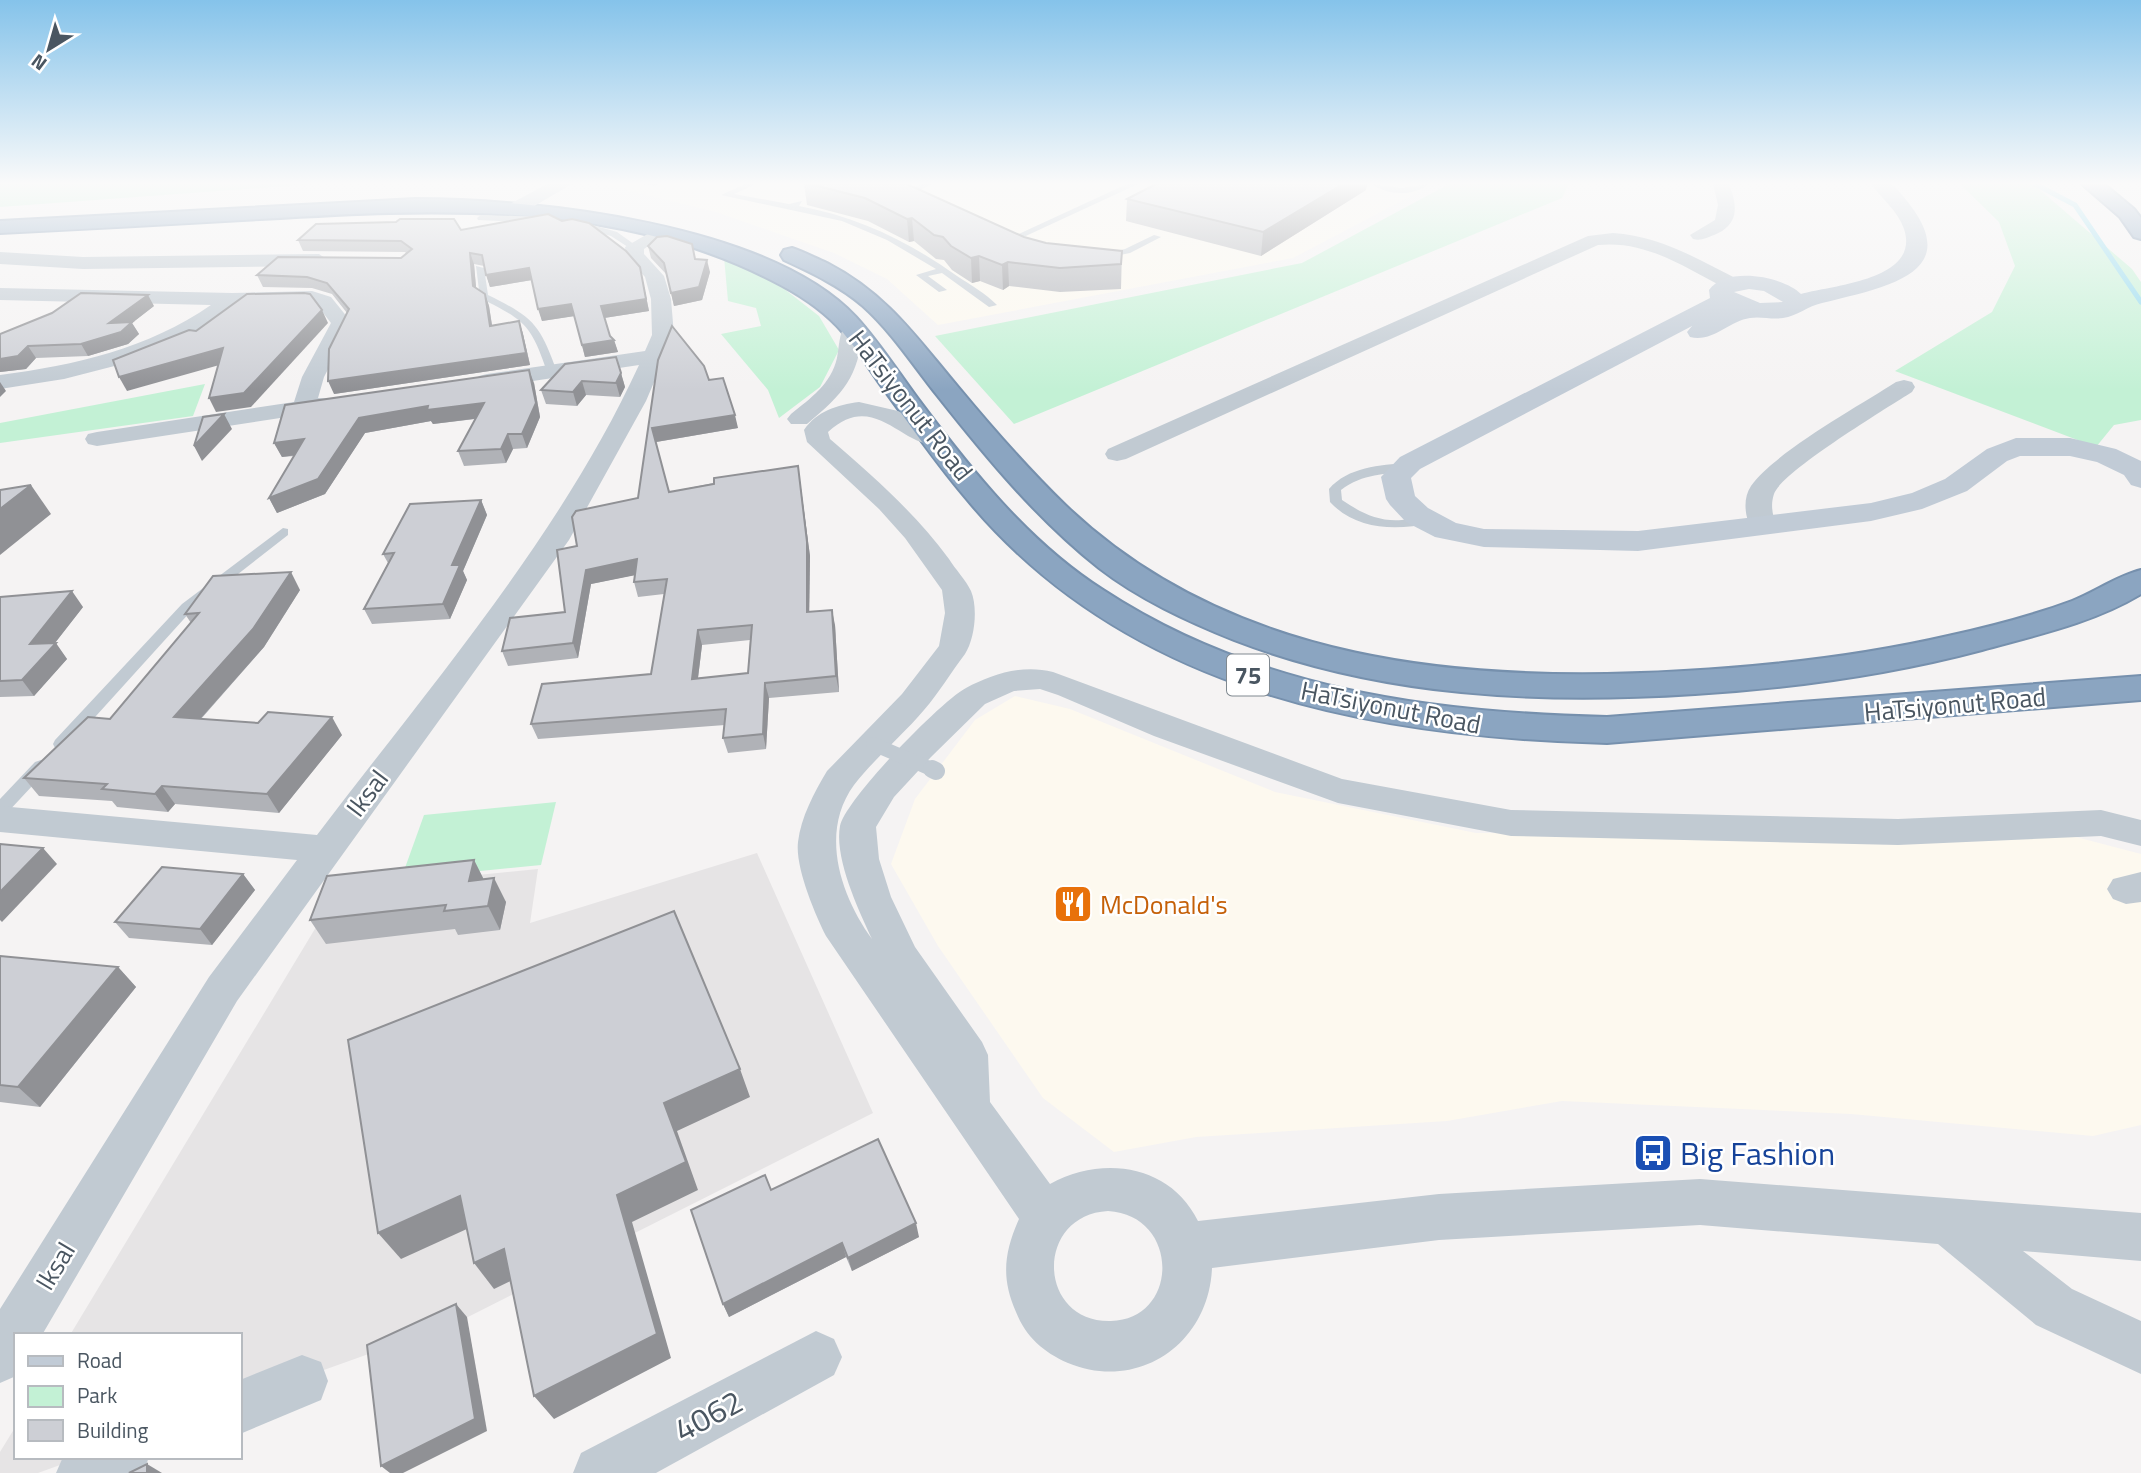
<svg xmlns="http://www.w3.org/2000/svg" width="2141" height="1473" viewBox="0 0 2141 1473" font-family="'Titillium Web',sans-serif">
<rect width="100%" height="100%" fill="#f5f3f3"/>
<g fill="#fdf9ef">
<path d="M601,184H1434L1293,258L938,325L887,279L834,253L716,212Z"/>
<path d="M1015,696L1070,709L1275,792L1476,833L2076,837L2141,854V1125L2093,1136L1851,1114L1562,1101L1447,1121L1196,1137L1114,1152L1043,1098L938,946L891,864L915,799L975,720Z"/>
</g>
<g fill="#e6e4e5">
<path d="M757,853L873,1113L458,1322L240,1400V1335H70L339,889L538,869L530,923Z"/>
<path d="M16,1426V1457H82L38,1473H0V1452Z"/>
</g>
<g fill="#c3f1d5">
<path d="M0,184H315L0,207Z"/>
<path d="M1449,184H1569L1562,198L1014,424L935,336L1302,263Z"/>
<path d="M1960,184H2033L2132,269L2141,282V420L2114,425L2096,447L1895,371L1992,312L2015,266L1999,222Z"/>
<path d="M724,257L783,288L819,316L839,350L820,387L779,418L768,390L721,334L761,326L756,308L728,301Z"/>
<path d="M205,384L193,416L0,443V423Z"/>
<path d="M556,802L541,865L401,879L424,815Z"/>
</g>
<g fill="none" stroke-linecap="round" stroke-linejoin="round">
<path stroke="#90daee" stroke-width="5" d="M2035,184L2075,205L2141,302"/>
<g stroke="#7690ad" stroke-width="4">
<g id="highway">
<path d="M2082,184H2104L2134,209L2141,218V239L2134,237L2120,217Z"/>
<path d="M415,199C537,199 769,224 856,317C879,342 898,372 918,399C971,470 1028,542 1103,590C1254,689 1430,713 1607,717L2141,676V700L1607,743C1370,737 1125,691 966,498C935,462 908,422 880,384C866,364 853,343 837,326C819,307 795,292 771,280C613,199 431,209 260,219C173,224 87,229 0,233V221Z"/>
<path d="M792,248C804,252 815,258 827,263C887,294 916,337 958,387C992,428 1027,468 1065,505C1231,664 1466,684 1684,671C1773,666 1861,656 1948,636C1989,627 2032,616 2072,601C2095,592 2117,576 2141,570V594C2093,623 2036,635 1982,650C1888,675 1792,688 1695,694C1538,704 1382,697 1234,640C1187,621 1139,599 1099,568C1037,519 986,457 937,395C913,365 892,332 863,306C840,286 812,273 784,260L781,255L784,250Z"/>
</g>
</g>
<g fill="#c1cad2" fill-rule="evenodd">
<path d="M644,184H659L655,186Z"/>
<path d="M745,184H756L734,194L789,204L802,201L799,206C858,217 908,241 957,276C971,285 986,294 997,305L989,307L942,273L928,276L947,290L939,292L916,275L936,269L887,240L842,221L721,195Z"/>
<path d="M921,184H932L901,199L894,197Z"/>
<path d="M1127,184H1138L1013,242L1006,240Z"/>
<path d="M1371,184L1401,188L1429,184C1413,197 1388,195 1371,184Z"/>
<path d="M481,215L546,217L550,220L546,223L478,220L477,218Z"/>
<path d="M575,220L617,232L638,247L631,249L611,236L572,225L571,223Z"/>
<path d="M1154,235L1161,237L1130,253L1100,259L1096,256L1125,249Z"/>
<path d="M476,266L484,268L488,295C533,317 540,324 557,372L556,374L547,372C531,324 524,320 480,298Z"/>
<path d="M1407,463L1413,467L1411,470C1385,475 1363,473 1341,490L1342,500C1361,513 1379,522 1402,520C1411,519 1421,516 1430,517V523C1396,531 1356,530 1330,502L1329,489C1348,467 1380,465 1407,463Z"/>
<path d="M283,528L288,529V535L192,610L67,748H55L53,744L55,740L182,604Z"/>
<path d="M41,760L47,762L49,766L47,770L6,814L0,816V799L35,762Z"/>
</g>
<g fill="#c1cad2" fill-rule="evenodd">
<path d="M1713,184H1729C1738,207 1739,225 1714,235C1706,238 1701,241 1693,239L1690,235L1715,220L1718,205Z"/>
<path d="M658,228L667,233L644,249V254L664,276L671,299L674,335L646,401L569,540L237,1001L42,1335H16V1376L0,1383V1309L209,977L297,860L0,832V806L317,835C430,686 561,535 639,365L487,388L479,386L476,381L479,376L487,374L645,351L652,335L651,299L645,277L626,255L625,247Z"/>
<path d="M1613,233C1660,236 1698,259 1739,280L1742,284L1739,288H1725C1684,267 1646,240 1598,245L1126,459L1117,461L1108,459L1105,454L1108,449L1588,236Z"/>
<path d="M0,252L83,257L319,254L328,260L319,266L83,269L0,264Z"/>
<path d="M0,288L232,293L312,291L331,297L352,323L324,377L318,398L334,399L338,404L334,409L326,411L97,446L88,444L85,439L88,434L97,432L294,402L302,377L331,323L317,305L310,303L237,305L184,339L130,362L64,379L0,389V375C76,365 147,349 211,305L0,300Z"/>
<path d="M852,323L859,325L863,329C858,378 844,393 807,424H791L787,419L791,414C811,398 831,384 837,358C839,347 839,334 845,325Z"/>
<path d="M1904,380L1912,382L1915,387L1912,392C1887,408 1781,472 1774,494C1770,506 1773,515 1776,526L1773,532L1763,534L1753,532C1745,519 1742,499 1751,486C1775,452 1859,406 1896,382Z"/>
<path d="M859,402L898,411L944,434L947,439L944,444C904,454 877,387 828,432L830,439C874,477 915,513 949,559C955,569 966,580 971,591C978,608 975,638 965,654C951,672 939,693 924,710C902,736 875,758 854,785C819,833 841,896 872,939C859,911 834,858 840,826C845,800 941,701 966,688C992,674 1023,664 1053,672L1342,779L1511,810L1898,819L2101,810L2141,820V846L2101,836L1898,845L1511,836L1338,803L1154,736L1058,695L1040,689L1014,691L985,704L931,757L894,797L876,827L879,859L891,897L915,947L982,1042L988,1055L990,1102L1050,1184C1102,1155 1170,1164 1198,1221L1439,1194L1700,1179L2141,1213V1261L2023,1251L2072,1289L2141,1321V1374L2036,1325L1938,1244L1700,1225L1439,1240L1212,1268C1209,1344 1138,1392 1068,1363C1043,1352 1026,1337 1016,1312C1001,1278 1004,1253 1019,1219L826,936C815,914 795,867 798,842C801,817 814,793 827,771L902,694L939,646L945,613L942,590L905,538L879,509L807,442L804,430C817,411 837,405 859,402ZM1108,1211C1180,1215 1180,1319 1111,1321C1037,1323 1034,1215 1108,1211Z"/>
<path d="M2141,872V902L2126,904L2113,899L2107,889L2113,879Z"/>
<path d="M816,1331L834,1339L842,1357L834,1375L656,1473H573L581,1453Z"/>
<path d="M302,1355L321,1362L328,1381L321,1400L240,1434V1380Z"/>
<path d="M63,1457H149L143,1473H56Z"/>
</g>
<g fill="#c1cbd6" fill-rule="evenodd">
<path d="M547,184H572L524,212H510L507,208L510,204Z"/>
<path d="M1871,184H1892C1975,270 1896,285 1822,303C1808,306 1797,316 1783,318C1772,320 1761,316 1750,318C1729,321 1712,343 1690,337L1687,332L1692,326L1420,469L1411,478L1415,496L1428,508L1456,523L1484,529L1638,531L1871,503L1912,493L1945,479L1987,449L2016,438H2070L2116,449L2141,461V488L2131,485L2124,475L2097,462L2070,456H2020L2007,461L1967,491L1922,509L1871,521L1638,551L1484,547L1435,537L1406,522L1390,505L1386,499L1381,477L1400,457L1710,298L1709,290C1726,266 1783,276 1801,294C1833,285 1921,280 1904,229C1898,211 1882,199 1871,184ZM1749,289L1764,291L1783,302L1760,303L1734,292Z"/>
</g>
<use href="#highway" fill="#8ba5c1" fill-rule="evenodd"/>
<path stroke="#c1cad2" stroke-width="14" d="M873,744L936,771"/>
<path stroke="#c1cad2" stroke-width="18" d="M932,769L936,771"/>
</g>
<g fill="#b0b2b7" fill-rule="evenodd">
<path d="M804,184H907L1024,237L1046,243L1122,251L1121,289L1060,292L1009,286L1003,290L980,281L972,283L952,270L944,260L936,259L914,241L909,242L868,221L807,205Z"/>
<path d="M1156,184H1367L1366,190L1261,256L1126,221L1127,199Z"/>
<path d="M461,230L640,267L649,311L604,318L610,336L614,340L618,352L585,357L574,316L542,321L532,280L490,287L484,266L474,264L476,288L485,294L489,306L492,326L519,321L523,334L530,365L334,394L347,313L332,294L312,288L263,287L257,275L401,258L406,253L405,252L303,251L298,240Z"/>
<path d="M648,246L695,259L710,272L702,300L674,306L667,275L651,258Z"/>
<path d="M154,306L132,323L139,334L128,344L88,356L36,358L26,369L0,372V334Z"/>
<path d="M616,357L625,387L620,397L586,395L577,406L546,404L541,390Z"/>
<path d="M658,360L709,380L738,428L656,442L669,492L798,466L810,556L809,612L835,625L839,692L769,698L766,749L728,753L723,738L725,725L538,739L531,724L651,674L664,594L638,597L634,582V575L591,584L578,658L508,666L502,651L565,612L577,546L638,498ZM750,640L748,673L698,678L702,645Z"/>
<path d="M534,383L540,417L527,448L513,449L506,463L464,466L458,451L475,419L433,424L431,421L365,433L325,494L277,513L269,498L294,456L282,457L274,443Z"/>
<path d="M481,500L487,515L463,571L467,580L450,619L372,624L364,609L388,563L383,554Z"/>
<path d="M300,590L264,647L201,719L342,735L279,813L175,804L168,812L117,807L112,801L39,796L24,778L110,719L191,623L185,614Z"/>
<path d="M0,597L83,607L55,643L67,659L34,696L0,697Z"/>
<path d="M474,860L484,880L506,902L500,930L458,935L455,929L326,944L310,920Z"/>
<path d="M243,874L255,890L212,945L129,938L115,922Z"/>
<path d="M0,956L118,967L136,987L40,1107L0,1102Z"/>
<path d="M771,1190L919,1237L852,1271L846,1257L729,1317L723,1304Z"/>
</g>
<g fill="#909195">
<path d="M1343,184H1367L1366,190L1261,256L1263,232Z"/>
<path d="M912,218L914,241L909,242L907,219Z"/>
<path d="M470,253L474,264L477,298L473,286Z"/>
<path d="M979,256L980,281L972,283L971,258Z"/>
<path d="M707,260L710,272L702,300L674,306L671,293Z"/>
<path d="M1008,262L1009,286L1003,290L1002,265Z"/>
<path d="M640,267L649,311L604,318L601,306Z"/>
<path d="M529,268L532,280L490,287L486,275Z"/>
<path d="M485,294L489,306L494,338L490,326Z"/>
<path d="M148,295L154,306L132,323L139,334L128,344L88,356L81,344Z"/>
<path d="M571,304L575,316L542,321L538,309Z"/>
<path d="M322,310L328,323L251,407L216,412L209,398Z"/>
<path d="M519,321L523,334L530,365L334,394L328,381Z"/>
<path d="M614,340L618,352L585,357L582,345Z"/>
<path d="M28,346L36,358L26,369L0,372V359Z"/>
<path d="M223,348L230,362L127,391L119,377Z"/>
<path d="M529,370L534,383L540,417L527,448L522,434Z"/>
<path d="M621,373L625,387L620,397L616,383Z"/>
<path d="M582,381L586,395L577,406L573,392Z"/>
<path d="M0,382L6,391L0,397Z"/>
<path d="M484,403L489,417L433,424L431,421L365,433L325,494L277,513L269,498L359,418L428,406Z"/>
<path d="M224,414L232,429L202,461L194,446Z"/>
<path d="M735,415L738,428L656,442L652,428Z"/>
<path d="M508,434L513,449L506,463L501,449Z"/>
<path d="M304,439L311,453L282,457L274,443Z"/>
<path d="M798,466L810,556L809,627L807,612Z"/>
<path d="M31,485L51,514L0,555V509Z"/>
<path d="M481,500L487,515L463,571L467,580L450,619L443,604L452,565Z"/>
<path d="M637,559L641,574L591,584L578,658L573,643L586,570Z"/>
<path d="M291,572L300,590L264,647L186,735L174,717Z"/>
<path d="M72,591L83,607L51,648L56,643L67,659L34,696L22,680L30,644Z"/>
<path d="M832,610L835,625L839,692L836,676Z"/>
<path d="M698,630L702,645L696,694L692,679Z"/>
<path d="M765,683L769,698L766,749L763,734Z"/>
<path d="M332,717L342,735L279,813L267,794Z"/>
<path d="M162,786L175,804L168,812L155,794Z"/>
<path d="M43,848L57,864L2,922L0,920V892Z"/>
<path d="M474,860L486,884L469,881Z"/>
<path d="M243,874L255,890L212,945L200,929Z"/>
<path d="M494,878L506,902L500,930L488,906Z"/>
<path d="M118,967L136,987L40,1107L18,1087Z"/>
<path d="M740,1069L750,1097L677,1131L698,1190L632,1222L671,1358L554,1419L534,1396L617,1195L664,1103Z"/>
<path d="M460,1196L480,1223L401,1259L378,1233Z"/>
<path d="M916,1223L919,1237L852,1271L848,1258Z"/>
<path d="M842,1243L846,1257L729,1317L723,1304Z"/>
<path d="M504,1249L523,1275L494,1289L474,1263Z"/>
<path d="M456,1304L467,1317L487,1431L403,1473H390L381,1466Z"/>
<path d="M147,1464L162,1473H147Z"/>
</g>
<g fill="#cdcfd5" stroke="#909195" stroke-width="2" fill-rule="evenodd">
<path d="M810,184H907L1024,237L1046,243L1122,251L1121,264L1060,268L1008,262L1002,265L979,256L971,258L951,246L943,237L934,235L912,218L907,219L865,198Z"/>
<path d="M1156,184H1343L1263,232L1127,199Z"/>
<path d="M548,214L562,221L572,219L589,223L626,251L640,267L646,299L601,306L610,336L614,340L582,345L571,304L538,309L529,268L486,275L482,255L470,253L473,286L485,294L490,326L519,321L526,353L328,381L329,349L349,309L327,283L307,277L257,275L278,257L401,258L412,249L401,241L298,240L316,224L396,222L400,219H454L461,230Z"/>
<path d="M667,236L692,244L695,259L707,260L699,287L671,293L664,263L648,246L657,237Z"/>
<path d="M81,293L148,295L109,323L132,322L121,332L81,344L28,346L18,356L0,359V334L52,313Z"/>
<path d="M304,293L310,294L322,310L244,393L209,398L223,348L119,377L113,360L189,330L196,331L247,294Z"/>
<path d="M672,326L704,366L709,380L723,378L735,415L652,428L669,492L714,484V478L798,466L807,542V612L832,610L836,676L765,683L763,734L723,738L726,709L531,724L542,684L651,674L667,579L634,582L637,559L586,570L573,643L502,651L510,618L565,612L557,550L577,546L572,517L576,511L638,498L658,360ZM752,625L748,673L692,679L698,630Z"/>
<path d="M616,357L621,373L616,383L582,381L573,392L541,390L565,364Z"/>
<path d="M529,370L536,403L522,434H508L501,449L458,451L484,403L427,410L428,406L359,418L318,479L269,498L304,439L274,443L285,405Z"/>
<path d="M224,414L194,446L203,417Z"/>
<path d="M31,485L0,509V490Z"/>
<path d="M481,500L452,565H460L443,604L364,609L394,553L383,554L410,504Z"/>
<path d="M291,572L253,629L174,717L258,723L268,712L332,717L267,794L162,786L155,794L102,789L107,784L24,778L88,717L110,719L199,613L185,614L213,576Z"/>
<path d="M72,591L30,644L56,643L22,680L0,681V597Z"/>
<path d="M0,844L43,848L0,892Z"/>
<path d="M474,860L469,881L494,878L488,906L444,911L446,905L310,920L327,876Z"/>
<path d="M162,867L243,874L200,929L115,922Z"/>
<path d="M674,911L740,1069L664,1103L686,1162L617,1195L657,1334L534,1396L504,1249L474,1263L460,1196L378,1233L348,1040Z"/>
<path d="M0,956L118,967L18,1087L0,1085Z"/>
<path d="M878,1139L916,1223L848,1258L842,1243L723,1304L691,1210L765,1175L771,1190Z"/>
<path d="M456,1304L475,1419L381,1466L367,1345Z"/>
<path d="M147,1464V1473H129Z"/>
</g>
<linearGradient id="sky" x2="0" y2="1"><stop stop-color="#85c3ea"/><stop offset="0.47" stop-color="#fafafa"/><stop offset="1" stop-color="#fafafa" stop-opacity="0"/></linearGradient>
<rect width="2141" height="390" fill="url(#sky)"/>
<defs>
<g id="restaurant-square" transform="scale(2.0125)"><rect x="-9" y="-9" width="18" height="18" rx="4" fill="#e8710a" stroke="#fff"/><path d="M-5-6h1v4h1v-4h1v4h1v-4h1v5L-1.5 .5V6h-2V.5L-5-1ZM5-6V6H3V1.5H1.5Q1.5-4 5-6Z" fill="#fff"/></g>
<g id="bus-square" transform="scale(2.0125)"><rect x="-9" y="-9" width="18" height="18" rx="4" fill="#1a4fb4" stroke="#fff"/><path d="M-5-6H5V4H4V6H2V4H-2V6H-4V4H-5ZM-3.5-4V0h7V-4ZM-3.5 1.2v1.5H-2V1.2ZM2 1.2v1.5H3.5V1.2Z" fill="#fff"/></g>
</defs>
<g fill-rule="evenodd">
<use href="#restaurant-square" x="1073" y="904"/>
<use href="#bus-square" x="1653" y="1153"/>
</g>
<g text-anchor="middle" dominant-baseline="central" stroke-width="5" stroke-linejoin="round" paint-order="stroke">
<rect fill="#fff" stroke="#808990" stroke-width="2" x="1227" y="654.5" width="42" height="41" rx="5"/>
<g font-size="24" font-weight="bold" fill="#4a5661">
<text x="1248" y="675">75</text>
</g>
<g font-size="26" fill="#4a5661" stroke="#fff">
<text transform="translate(911 405) rotate(52)">HaTsiyonut Road</text>
<text transform="translate(1955 704) rotate(-5)">HaTsiyonut Road</text>
<text transform="translate(1391 707) rotate(11)">HaTsiyonut Road</text>
<text transform="translate(367 793) rotate(-53)">Iksal</text>
<text transform="translate(55 1266) rotate(-59)">Iksal</text>
</g>
<g font-size="26" fill="#c56008" stroke="#fff" text-anchor="start">
<text x="1100" y="904">McDonald's</text>
</g>
<g font-size="32" fill="#164399" stroke="#fff" text-anchor="start">
<text x="1680" y="1153">Big Fashion</text>
</g>
<g font-size="32" fill="#4a5661" stroke="#fff">
<text transform="translate(708 1415) rotate(-28)">4062</text>
</g>
</g>
<rect x="14" y="1333" width="228" height="126" fill="#ffffff" stroke="#b7bbc0" stroke-width="2"/>
<rect x="28" y="1356" width="35" height="10" fill="#c1cbd6" stroke="#b7bbc0" stroke-width="2"/>
<text x="77" y="1368" font-size="21" fill="#4a5661">Road</text>
<rect x="28" y="1386" width="35" height="21" fill="#c3f1d5" stroke="#b7bbc0" stroke-width="2"/>
<text x="77" y="1403" font-size="21" fill="#4a5661">Park</text>
<rect x="28" y="1420" width="35" height="21" fill="#cdcfd5" stroke="#b7bbc0" stroke-width="2"/>
<text x="77" y="1438" font-size="21" fill="#4a5661">Building</text>
<g transform="translate(49 49) rotate(217)" stroke="#ffffff" stroke-width="5" paint-order="stroke">
<path d="M0-5L12 26L0 18L-12 26Z" fill="#4a5661"/>
<text y="-10" font-size="19" font-weight="bold" text-anchor="middle" fill="#4a5661">N</text>
</g>
</svg>
